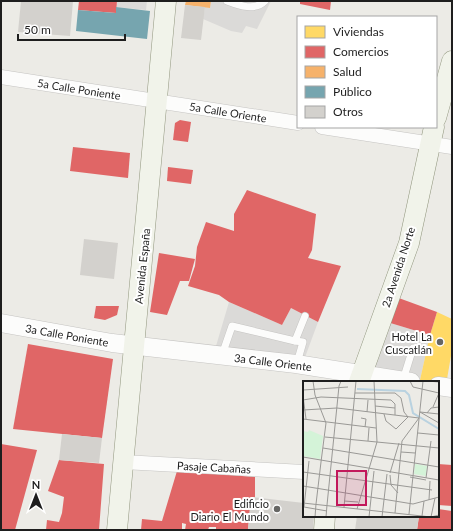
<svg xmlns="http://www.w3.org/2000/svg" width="453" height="531" viewBox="0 0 453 531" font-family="Lato,sans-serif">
<rect width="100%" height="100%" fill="#ecebe6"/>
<g fill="#dbdad8">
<path d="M117,1H147L146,10L116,7Z"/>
<path d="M211,1H271L257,29L246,26L242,33L231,31L203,19L205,7L210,8Z"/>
<path d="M229,302L282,325L291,308L318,322L304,360L216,346Z"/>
<path d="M387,322L430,335L420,380L375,371L372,362Z"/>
</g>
<path fill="#ffd966" d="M437,312L452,319V350L446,385L420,380L430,335Z"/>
<g fill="#e06666">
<path d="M79,1H117L116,13L78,10Z"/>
<path d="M300,1H331L330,10L300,4Z"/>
<path d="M180,120L191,122L188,142L173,140L175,123Z"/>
<path d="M73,147L130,153L128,178L70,171Z"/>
<path d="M168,167L193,170L191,184L167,181Z"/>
<path d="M247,190L316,214L312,250L308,258L341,266L318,322L291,308L282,325L229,302L219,295L188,286L195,266L197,247L206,222L234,231V214Z"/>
<path d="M159,253L195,259L189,281H180L167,315L150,312Z"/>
<path d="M396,297L437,312L430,335L387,322Z"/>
<path d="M96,306H119L117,315L105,320L94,318Z"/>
<path d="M28,344L113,359L102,438L13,429Z"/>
<path d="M1,444L37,450L15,530H1Z"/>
<path d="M59,460L104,464L99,530H46L47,520L59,522L62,513L64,497L48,491Z"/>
<path d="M438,464L452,465V506L438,505Z"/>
<path d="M177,471L255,477V497H251L248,530H216V527H209L208,530H185L186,524L182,523V530H141L142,519L162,521Z"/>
<path d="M438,509L452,511V530H417L419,516H438Z"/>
</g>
<path fill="#f6b26b" d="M186,1H211L210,8L185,5Z"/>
<path fill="#76a5af" d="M116,7L150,11L147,39L76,31L78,10L116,13Z"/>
<g fill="#d3d1cd">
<path d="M21,1H73L70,36L18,32Z"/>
<path d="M185,5L205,7L201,40L181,38Z"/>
<path d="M84,239L118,243L114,279L80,275Z"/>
<path d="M62,434L102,438L99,463L59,460Z"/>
<path d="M251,497L304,503V516H314L313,530H248Z"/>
<path d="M357,516H419L417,530H355Z"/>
</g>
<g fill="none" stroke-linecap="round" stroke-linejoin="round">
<g stroke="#c5c4c2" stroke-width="8">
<g id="service">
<path d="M227,1C240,6 255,11 265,1"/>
<path d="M295,341L303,342L297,363"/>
<path d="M222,355L232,326L295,341L305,316"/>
<path d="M403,380L413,348"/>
</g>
</g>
<g stroke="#c5c4c2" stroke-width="15">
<g id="minor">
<path d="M1,77L298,123"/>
<path d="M322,127L452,147"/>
<path d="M123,462L304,472"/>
</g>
</g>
<g stroke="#c5c4c2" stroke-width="19">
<g id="tertiary">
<path d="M1,323L112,343L296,364L411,382"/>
<path d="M438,386L452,388"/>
</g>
</g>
<g stroke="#91967e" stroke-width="21">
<g id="secondary">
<path d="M436,118L452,61"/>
<path d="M359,382L409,243L434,127"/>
<path d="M117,530L166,1"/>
<path d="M324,530L325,516"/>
</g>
</g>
<use href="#service" stroke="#fcfcfb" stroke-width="7"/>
<use href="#minor" stroke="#fcfcfb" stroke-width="14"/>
<use href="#tertiary" stroke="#fcfcfb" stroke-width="18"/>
<use href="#secondary" stroke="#f1f3ea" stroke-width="20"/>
</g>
<g fill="#666664" stroke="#fff" stroke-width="1.5">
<circle cx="440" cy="342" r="4"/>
<circle cx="277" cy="509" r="4"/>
</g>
<g text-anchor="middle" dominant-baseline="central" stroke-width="4" stroke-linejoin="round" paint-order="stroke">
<g font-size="11" fill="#1e1e1e" stroke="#fff">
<text transform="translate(79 89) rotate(9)">5a Calle Poniente</text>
<text transform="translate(228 112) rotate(9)">5a Calle Oriente</text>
<text transform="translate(142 266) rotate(-84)">Avenida España</text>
<text transform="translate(398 267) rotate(-72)">2a Avenida Norte</text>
<text transform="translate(67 335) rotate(10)">3a Calle Poniente</text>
<text transform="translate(273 362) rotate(7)">3a Calle Oriente</text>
<text transform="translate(214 467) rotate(3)">Pasaje Cabañas</text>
</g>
<g font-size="11" fill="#1e1e1e" stroke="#fff" text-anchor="end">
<text x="432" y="336">Hotel La<tspan x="432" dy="13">Cuscatlán</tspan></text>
<text x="269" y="503">Edificio<tspan x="269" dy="13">Diario El Mundo</tspan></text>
</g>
</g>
<g transform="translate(303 381)">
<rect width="136" height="136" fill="#ecebe6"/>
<path d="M6,49L20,55L17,78L0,75V50L5,51ZM112,83L124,85L123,95L111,93Z" fill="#d4f3d8"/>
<path fill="none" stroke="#b9d2e0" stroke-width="2" d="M54,8L102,10L106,14L110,32L136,48"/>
<path fill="none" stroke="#9a9996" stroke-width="1" d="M10,0L12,14L23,42L18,81M107,0L110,6L136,12M124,0L136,1M0,9L45,6M52,12H92L98,17L101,31L105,36L93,48L83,40L81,33M0,15L3,38M0,19L18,16L88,19L92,23V34M72,25L92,27M130,26L136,12M0,29L34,27L116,37M64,31L65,19M117,31L136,42M117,31L136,33M124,32L128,27L136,26M58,37L63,38L62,46M0,38L73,47M115,52L136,54M22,56L136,67M65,60L66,47M20,67L136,86M98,71L112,72M0,76L136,99M6,80L1,126L24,130M0,91L129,109M87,92L96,62M87,94L88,104L95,112M107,96L123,99M123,97L128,60M0,105L110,123L136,116M126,119L127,100M41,120L55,121M0,122L128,136L136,134M13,123L18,81M24,124L36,5L38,0M41,126L53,0M54,128L74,61L71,0M92,132L99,60L116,37M106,133L120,0M119,135L121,120M12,136L13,123M23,136L24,124M66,136L71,90M79,136L84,93M128,136L132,117"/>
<path fill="#c2185b" fill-opacity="0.15" stroke="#c2185b" stroke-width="2" d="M34,90H63V124H34Z"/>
<rect width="136" height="136" fill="none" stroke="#1e1e1e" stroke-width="2"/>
</g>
<rect width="453" height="531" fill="none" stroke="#1e1e1e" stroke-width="4"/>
<rect x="297" y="16" width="140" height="112" fill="#ffffff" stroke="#a5a5a5"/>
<rect x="305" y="26" width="20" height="12" fill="#ffd966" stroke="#a5a5a5"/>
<text x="333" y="36" font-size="12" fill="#1e1e1e">Viviendas</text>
<rect x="305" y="46" width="20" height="12" fill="#e06666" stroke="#a5a5a5"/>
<text x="333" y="56" font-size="12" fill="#1e1e1e">Comercios</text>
<rect x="305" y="66" width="20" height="12" fill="#f6b26b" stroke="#a5a5a5"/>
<text x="333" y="76" font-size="12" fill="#1e1e1e">Salud</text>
<rect x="305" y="86" width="20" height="12" fill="#76a5af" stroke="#a5a5a5"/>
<text x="333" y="96" font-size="12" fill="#1e1e1e">Público</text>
<rect x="305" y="106" width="20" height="12" fill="#d3d1cd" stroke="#a5a5a5"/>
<text x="333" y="116" font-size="12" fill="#1e1e1e">Otros</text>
<g transform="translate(36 495)" stroke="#ffffff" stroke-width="3" paint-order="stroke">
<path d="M0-3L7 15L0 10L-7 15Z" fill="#1e1e1e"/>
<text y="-6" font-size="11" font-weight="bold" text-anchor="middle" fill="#1e1e1e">N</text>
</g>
<path d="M18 34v6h107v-6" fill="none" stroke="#1e1e1e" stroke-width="2"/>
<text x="24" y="34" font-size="12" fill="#1e1e1e" stroke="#ffffff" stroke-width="3" paint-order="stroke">50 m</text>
</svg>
